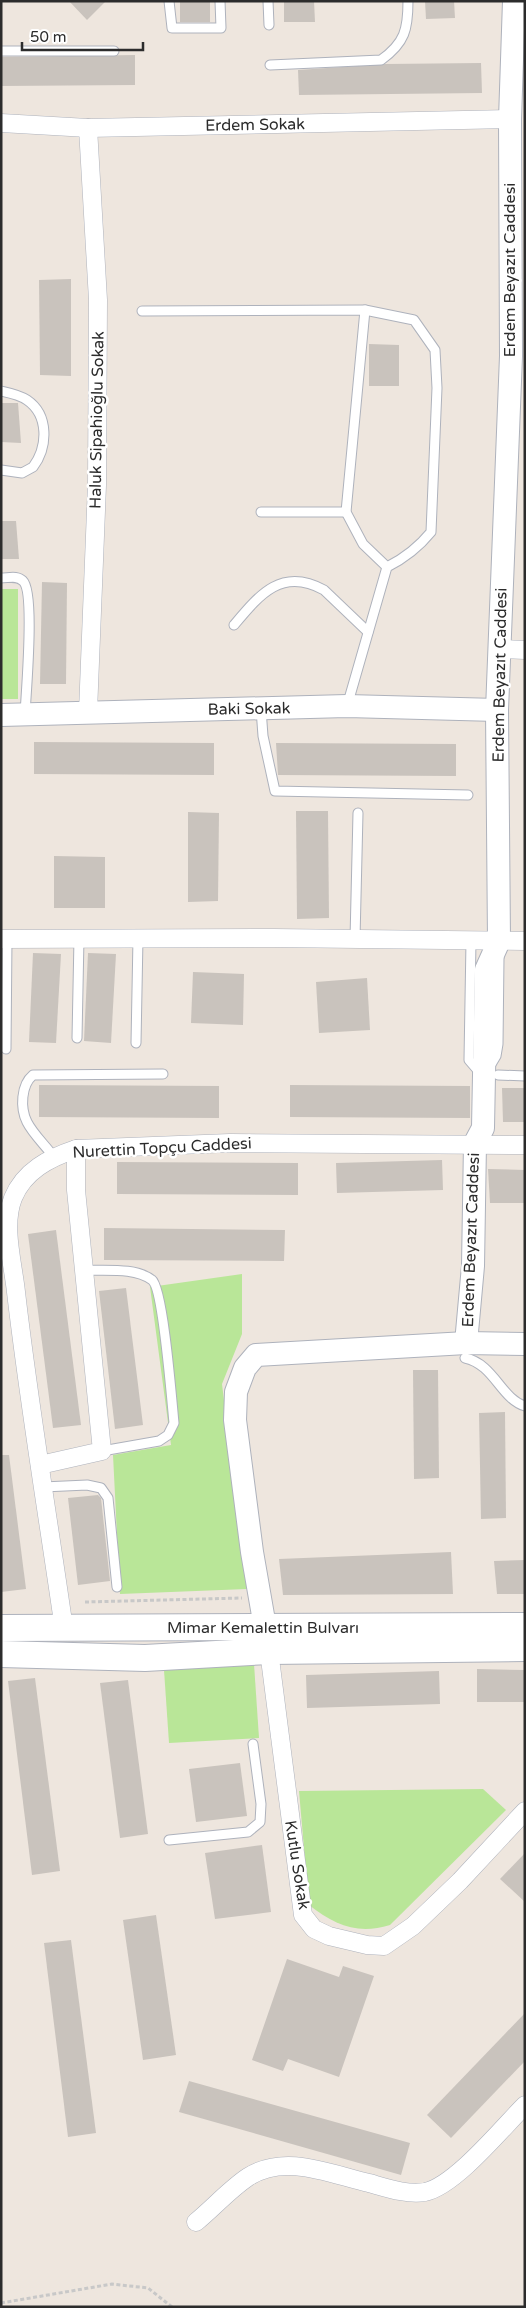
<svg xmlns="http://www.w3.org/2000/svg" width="526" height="2308" viewBox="0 0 526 2308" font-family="'Varela Round',sans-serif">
<rect width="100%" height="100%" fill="#eee6de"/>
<g fill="#b9e698">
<rect x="1" y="589" width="17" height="110"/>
<path d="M242,1274V1334L222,1384L247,1589L120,1594L113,1455L171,1445L150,1287Z"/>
<path d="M254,1664L259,1738L169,1743L164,1670Z"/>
<path d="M483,1789L506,1810L390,1925C357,1935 335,1925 309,1905L299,1791Z"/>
</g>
<g fill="#c9c3bd">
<path d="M69,1H106L87,20Z"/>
<rect x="180" y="1" width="30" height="21"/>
<path d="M284,1H314L315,22H284Z"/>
<path d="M425,1H454L455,18L426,19Z"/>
<path d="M135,55V85L1,86V57Z"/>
<path d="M481,63L482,93L299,95L298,70L386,64Z"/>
<path d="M71,279V376L40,375L39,280Z"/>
<path d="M369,344L399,345V386H369Z"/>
<path d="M1,403H18L21,443L1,442Z"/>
<path d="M1,521H16L19,559H1Z"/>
<path d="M42,582L67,583L66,684H40Z"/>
<path d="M34,742L214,743V775L34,774Z"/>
<path d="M276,743L456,744V776L278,775Z"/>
<path d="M296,811H328L329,918L297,919Z"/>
<path d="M188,812L219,813L218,901L188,902Z"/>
<path d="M54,856L105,857V908H54Z"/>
<path d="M33,953L61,954L56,1043L29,1042Z"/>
<path d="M88,953L116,954L111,1043L84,1041Z"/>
<path d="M193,972L244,974L243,1025L191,1023Z"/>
<path d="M367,978L370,1030L319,1033L316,982Z"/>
<path d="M39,1085L219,1086V1118L39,1117Z"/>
<path d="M290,1085L470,1086V1118L290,1117Z"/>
<path d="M502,1088H525V1122H503Z"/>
<path d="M442,1160L443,1190L337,1193L336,1163Z"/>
<path d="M117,1162L298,1163V1195L117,1194Z"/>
<path d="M488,1169L525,1170V1203H490Z"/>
<path d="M104,1228L285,1230L284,1261L104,1260Z"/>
<path d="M56,1230L81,1425L53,1428L28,1234Z"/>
<path d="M126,1288L143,1425L115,1429L99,1291Z"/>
<path d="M413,1370H438L439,1478L414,1479Z"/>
<path d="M505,1412L506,1518L481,1519L479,1413Z"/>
<path d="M1,1455H9L26,1589L1,1592Z"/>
<path d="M98,1495L101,1498L110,1581L78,1585L68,1498Z"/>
<path d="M451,1552L453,1594L283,1595L279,1559Z"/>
<path d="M525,1560V1594H497L494,1561Z"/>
<path d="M477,1669L525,1670V1702H477Z"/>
<path d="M439,1671L440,1704L307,1708L306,1675Z"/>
<path d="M35,1678L60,1871L32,1875L8,1681Z"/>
<path d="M128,1680L148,1834L120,1838L100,1683Z"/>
<path d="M240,1763L247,1816L196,1822L189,1769Z"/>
<path d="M262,1845L271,1912L215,1919L205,1853Z"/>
<path d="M525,1853V1902L500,1879Z"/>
<path d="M156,1915L176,2055L143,2060L123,1920Z"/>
<path d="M71,1940L96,2133L68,2137L44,1943Z"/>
<path d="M287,1959L339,1977L343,1966L374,1976L339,2077L288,2059L283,2071L252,2060Z"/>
<path d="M525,2013V2061L451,2138L427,2115Z"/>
<path d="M189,2081L410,2143L401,2175L179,2112Z"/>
</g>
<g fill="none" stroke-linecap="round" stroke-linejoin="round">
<g stroke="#aeb2bc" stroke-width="11">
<g id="service">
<path d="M169,1L172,28H221L220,1"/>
<path d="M268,1L269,25"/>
<path d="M1,51H114"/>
<path d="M270,65L381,60C405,43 408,29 408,1"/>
<path d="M365,310L346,512L363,544L387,567"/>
<path d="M142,311L365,310L414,320L435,350L437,388L431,532C418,548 405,558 387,567L347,706"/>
<path d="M1,391C10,393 20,395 27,400C49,415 48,447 33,467L22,473L1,470"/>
<path d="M261,512H346"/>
<path d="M1,578C9,578 17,575 23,581C35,592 26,693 25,714"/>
<path d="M234,625C260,594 282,567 324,590L368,632"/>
<path d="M261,709L263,736L275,791L468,795"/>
<path d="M355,939L358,813"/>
<path d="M471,941L469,1060L481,1074"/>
<path d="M77,1038L79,938"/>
<path d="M136,1043L138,938"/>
<path d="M6,1049L7,939"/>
<path d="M490,1066L496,1056L498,1044L499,958"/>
<path d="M498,1075L525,1076"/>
<path d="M53,1156C45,1145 33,1134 27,1122C20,1108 21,1085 33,1075L163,1074"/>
<path d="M85,1270C105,1271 135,1267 152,1280C163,1288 172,1403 174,1423L168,1435L159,1441L102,1451"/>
<path d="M465,1358C494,1364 501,1399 525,1406"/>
<path d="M43,1487L87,1485L101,1488L108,1498L117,1587"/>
<path d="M169,1840L248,1832L260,1822L261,1804L253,1744"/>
</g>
</g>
<g stroke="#aeb2bc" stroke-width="19">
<g id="minor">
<path d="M1,123L88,128L510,119"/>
<path d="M501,649L525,650"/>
<path d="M88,712L97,485L98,300L88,128"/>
<path d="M1,939L274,938L525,941"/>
<path d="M40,1465L102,1451L76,1190V1149"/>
<path d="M64,1629C48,1517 29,1405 16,1292C13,1263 2,1226 13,1198C24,1171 49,1158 76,1149L230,1143L525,1145"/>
<path d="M269,1651L303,1915L314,1929L329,1936L367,1945L384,1946L413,1926L460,1881L525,1811"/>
<path d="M196,2222C213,2208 230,2189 248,2177C285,2153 330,2174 369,2183C387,2188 407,2195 425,2192C455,2186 503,2127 525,2105"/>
</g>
</g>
<g stroke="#aeb2bc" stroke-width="24">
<g id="tertiary">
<path d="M1,715L347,706L497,710"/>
<path d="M466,1343L473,1266L475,1143L483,1128L486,970L499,941L497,710L511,356L510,119L514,1"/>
<path d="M268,1644L252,1552L235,1420L236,1392L245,1368L256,1355L466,1343L525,1344"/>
</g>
</g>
<g stroke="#aeb2bc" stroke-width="28">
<g id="secondary">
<path d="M1,1628L525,1626"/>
<path d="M1,1654L145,1658L269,1651L525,1648"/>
</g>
</g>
<g stroke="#c8c8c8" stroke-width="3" stroke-dasharray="4 2.5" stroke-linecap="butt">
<path d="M85,1602L242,1598"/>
<path d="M1,2303L112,2284L148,2288L172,2307"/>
</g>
<use href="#service" stroke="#fff" stroke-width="9"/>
<use href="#minor" stroke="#fff" stroke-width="18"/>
<use href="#tertiary" stroke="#fff" stroke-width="22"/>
<use href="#secondary" stroke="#fff" stroke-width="26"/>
</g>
<g text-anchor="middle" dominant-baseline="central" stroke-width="5" stroke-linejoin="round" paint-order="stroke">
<g font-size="16" fill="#2c2c2c" stroke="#fff">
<text transform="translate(255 125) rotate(-1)">Erdem Sokak</text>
<text transform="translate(510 270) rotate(-90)">Erdem Beyazıt Caddesi</text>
<text transform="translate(97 420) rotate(-89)">Haluk Sipahioğlu Sokak</text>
<text transform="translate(500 675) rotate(-89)">Erdem Beyazıt Caddesi</text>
<text transform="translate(249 709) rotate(-1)">Baki Sokak</text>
<text transform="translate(162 1148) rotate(-3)">Nurettin Topçu Caddesi</text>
<text transform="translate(471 1240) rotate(-88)">Erdem Beyazıt Caddesi</text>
<text x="263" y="1628">Mimar Kemalettin Bulvarı</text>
<text transform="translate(297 1865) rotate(81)">Kutlu Sokak</text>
</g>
</g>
<rect width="526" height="2308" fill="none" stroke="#2c2c2c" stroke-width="5"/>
<path d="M22 42v8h121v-8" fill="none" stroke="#2c2c2c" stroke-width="2.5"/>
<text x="30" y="42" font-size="15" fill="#2c2c2c" stroke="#ffffff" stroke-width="4" paint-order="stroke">50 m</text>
</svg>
